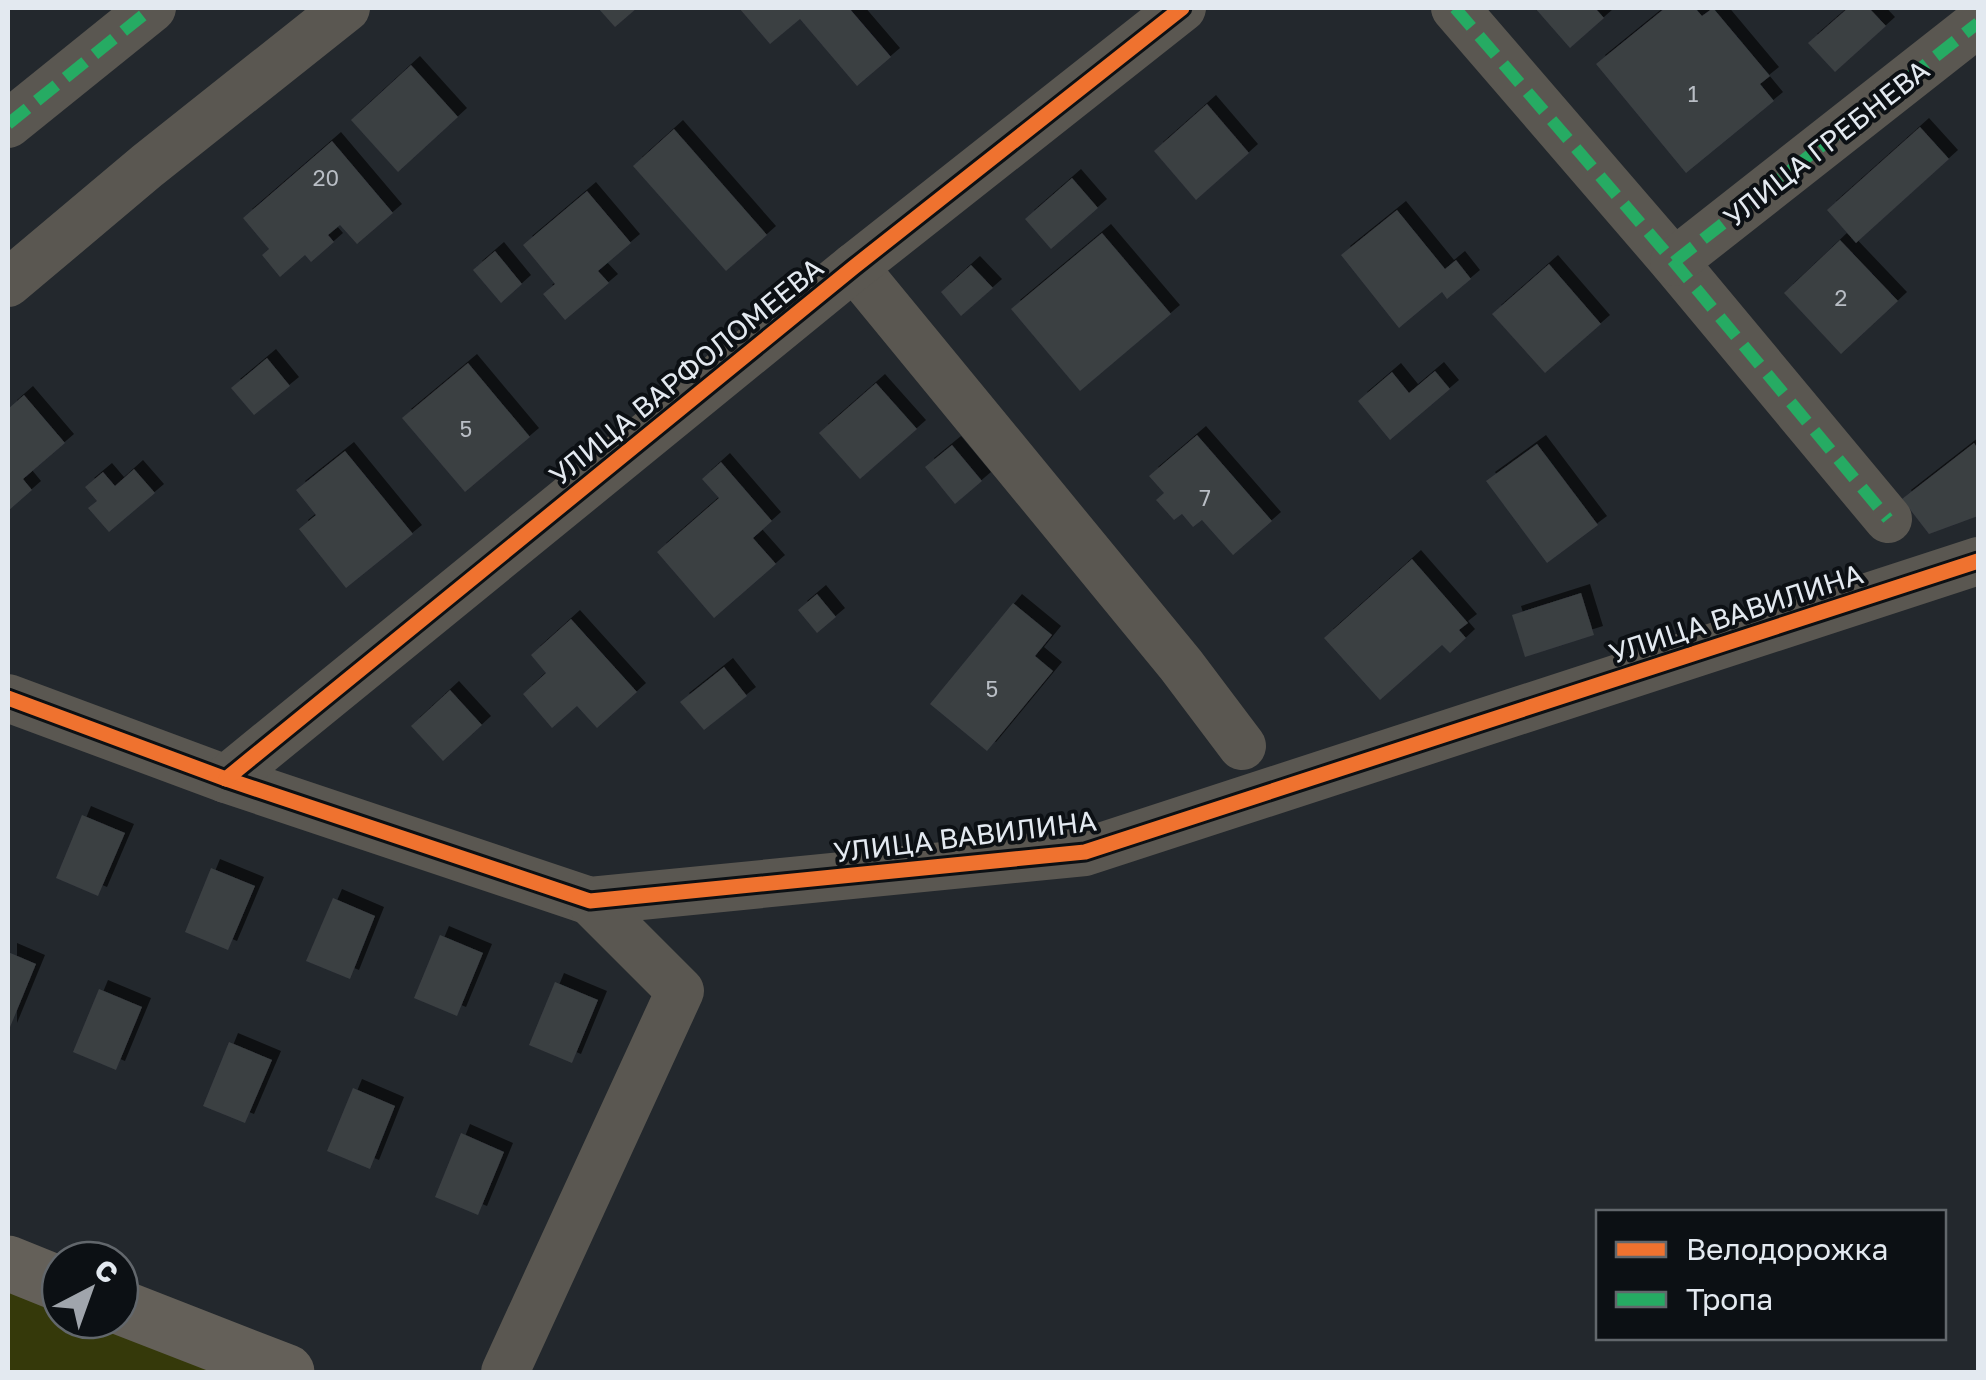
<svg xmlns="http://www.w3.org/2000/svg" width="1986" height="1380" viewBox="0 0 1986 1380" font-family="'Golos Text',sans-serif">
<defs>
<filter id="shadow"><feDropShadow dx="9" dy="-9" stdDeviation="0" flood-color="#0009"/></filter>
</defs>
<rect width="100%" height="100%" fill="#23282d"/>
<path fill="#35390a" d="M8,1284L60,1304V1320H103L238,1372H8Z"/>
<g fill="#3b3f43" filter="url(#shadow)">
<path d="M598,8H637L615,27Z"/>
<path d="M739,8H849L891,57L857,86L800,19L770,44Z"/>
<path d="M1535,8H1595L1604,18L1570,48Z"/>
<path d="M1665,8H1695L1702,16L1713,8L1770,76L1760,84L1774,101L1686,173L1596,64Z"/>
<path d="M1848,8H1869L1886,26L1835,72L1808,43Z"/>
<path d="M411,65L458,117L398,172L351,120Z"/>
<path d="M1207,104L1249,153L1196,200L1154,151Z"/>
<path d="M1920,127L1949,159L1856,243L1827,210Z"/>
<path d="M674,129L767,235L726,271L633,166Z"/>
<path d="M332,141L393,213L357,244L340,225L328,235L334,242L311,262L305,255L280,277L262,255L269,249L243,218Z"/>
<path d="M1072,178L1098,208L1051,249L1025,219Z"/>
<path d="M587,191L631,243L598,271L609,283L565,320L543,294L555,284L523,245Z"/>
<path d="M1397,210L1445,269L1456,260L1471,279L1447,299L1442,292L1399,328L1341,255Z"/>
<path d="M1102,233L1171,314L1080,391L1011,309Z"/>
<path d="M1840,240L1898,301L1841,354L1784,293Z"/>
<path d="M495,251L522,284L501,303L473,270Z"/>
<path d="M1549,264L1601,324L1545,373L1492,314Z"/>
<path d="M971,265L993,288L961,316L941,292Z"/>
<path d="M267,358L290,386L254,415L231,388Z"/>
<path d="M468,363L530,437L465,492L402,418Z"/>
<path d="M1435,371L1450,389L1390,440L1358,401L1392,372L1409,393Z"/>
<path d="M876,383L917,429L860,479L819,433Z"/>
<path d="M24,395L65,443L23,479L32,490L8,511V409Z"/>
<path d="M1197,435L1272,521L1233,555L1202,520L1193,527L1182,514L1174,520L1156,500L1164,493L1149,476Z"/>
<path d="M1974,443L1978,449V516L1929,534L1902,499Z"/>
<path d="M1537,444L1598,525L1547,563L1486,481Z"/>
<path d="M952,445L982,481L955,504L925,467Z"/>
<path d="M345,451L413,534L346,588L299,529L316,515L296,490Z"/>
<path d="M721,462L772,521L753,538L776,564L714,618L657,552L719,498L702,479Z"/>
<path d="M134,469L155,493L109,532L88,508L97,501L85,487L103,472L115,486Z"/>
<path d="M1412,559L1468,623L1459,630L1466,638L1450,653L1442,645L1380,700L1324,638Z"/>
<path d="M1581,593L1594,635L1525,657L1512,615Z"/>
<path d="M817,594L836,617L817,633L798,610Z"/>
<path d="M1013,603L1052,635L1035,656L1053,671L987,751L930,704Z"/>
<path d="M571,619L637,692L597,728L577,706L552,728L523,694L546,673L531,655Z"/>
<path d="M724,667L747,696L704,730L680,702Z"/>
<path d="M450,690L482,725L443,761L411,726Z"/>
<path d="M82,815L125,833L98,896L56,878Z"/>
<path d="M211,868L255,886L228,950L185,932Z"/>
<path d="M333,898L375,916L350,979L306,961Z"/>
<path d="M440,935L483,953L457,1016L414,998Z"/>
<path d="M8,952L36,964L8,1032Z"/>
<path d="M555,982L598,1000L572,1063L529,1045Z"/>
<path d="M99,989L142,1007L116,1070L73,1052Z"/>
<path d="M229,1042L272,1060L245,1123L203,1106Z"/>
<path d="M353,1088L395,1106L370,1169L327,1151Z"/>
<path d="M461,1133L504,1152L478,1215L435,1197Z"/>
</g>
<g fill="none" stroke-linecap="round" stroke-linejoin="round">
<g stroke="#5a5751" stroke-width="48">
<path d="M1455,8L1674,262L1888,519"/>
<path d="M8,124L152,8"/>
<path d="M1674,262L1978,23"/>
<path d="M854,267L1181,665L1242,746"/>
<path d="M8,283L147,166L346,8"/>
<path d="M8,698L226,779L590,901L1085,852L1978,561"/>
<path d="M226,779L854,267L1182,8"/>
<path d="M505,1372L680,991L590,901"/>
</g>
<g stroke="#646059" stroke-width="55">
<path d="M8,1263L60,1284"/>
<path d="M120,1307L287,1372"/>
</g>
<g stroke="#26ab63" stroke-width="12" stroke-dasharray="25 12" stroke-linecap="butt">
<path d="M1455,8L1674,262L1888,519"/>
<path d="M8,124L152,8"/>
<path d="M1674,262L1978,23"/>
</g>
<g stroke="#0c1014" stroke-width="21">
<g id="cycleway">
<path d="M8,698L226,779L590,901L1085,852L1978,561"/>
<path d="M226,779L854,267L1182,8"/>
</g>
</g>
<use href="#cycleway" stroke="#ef722f" stroke-width="15"/>
</g>
<g text-anchor="middle" dominant-baseline="central" stroke-width="8" stroke-linejoin="round" paint-order="stroke">
<g font-size="22" fill="#b9bec5">
<text x="1693" y="93">1</text>
<text x="326" y="177">20</text>
<text x="1841" y="297">2</text>
<text x="466" y="428">5</text>
<text x="1205" y="497">7</text>
<text x="992" y="688">5</text>
</g>
<g font-size="28" fill="#e3e9f0" stroke="#0c1014">
<text transform="translate(1826 143) rotate(-38)">УЛИЦА ГРЕБНЕВА</text>
<text transform="translate(686 371) rotate(-39)">УЛИЦА ВАРФОЛОМЕЕВА</text>
<text transform="translate(1736 613) rotate(-18)">УЛИЦА ВАВИЛИНА</text>
<text transform="translate(965 836) rotate(-7)">УЛИЦА ВАВИЛИНА</text>
</g>
</g>
<rect width="1986" height="1380" fill="none" stroke="#e3e9f0" stroke-width="20"/>
<rect x="1596" y="1210" width="350" height="130" fill="#0c1014" stroke="#62676c" stroke-width="2.5"/>
<rect x="1616" y="1242" width="50" height="15" fill="#ef722f" stroke="#62676c" stroke-width="2.5"/>
<text x="1686" y="1260" font-size="30" fill="#e3e9f0">Велодорожка</text>
<rect x="1616" y="1292" width="50" height="15" fill="#26ab63" stroke="#62676c" stroke-width="2.5"/>
<text x="1686" y="1310" font-size="30" fill="#e3e9f0">Тропа</text>
<g transform="translate(90 1290) rotate(41)"><circle r="48" fill="#0c1014" stroke="#62676c" stroke-width="2.5"/>
<path d="M0-8L18 38L0 25L-18 38Z" fill="#a0a5ac"/>
<text y="-15" font-size="28" font-weight="bold" text-anchor="middle" fill="#e3e9f0">С</text>
</g>
</svg>
